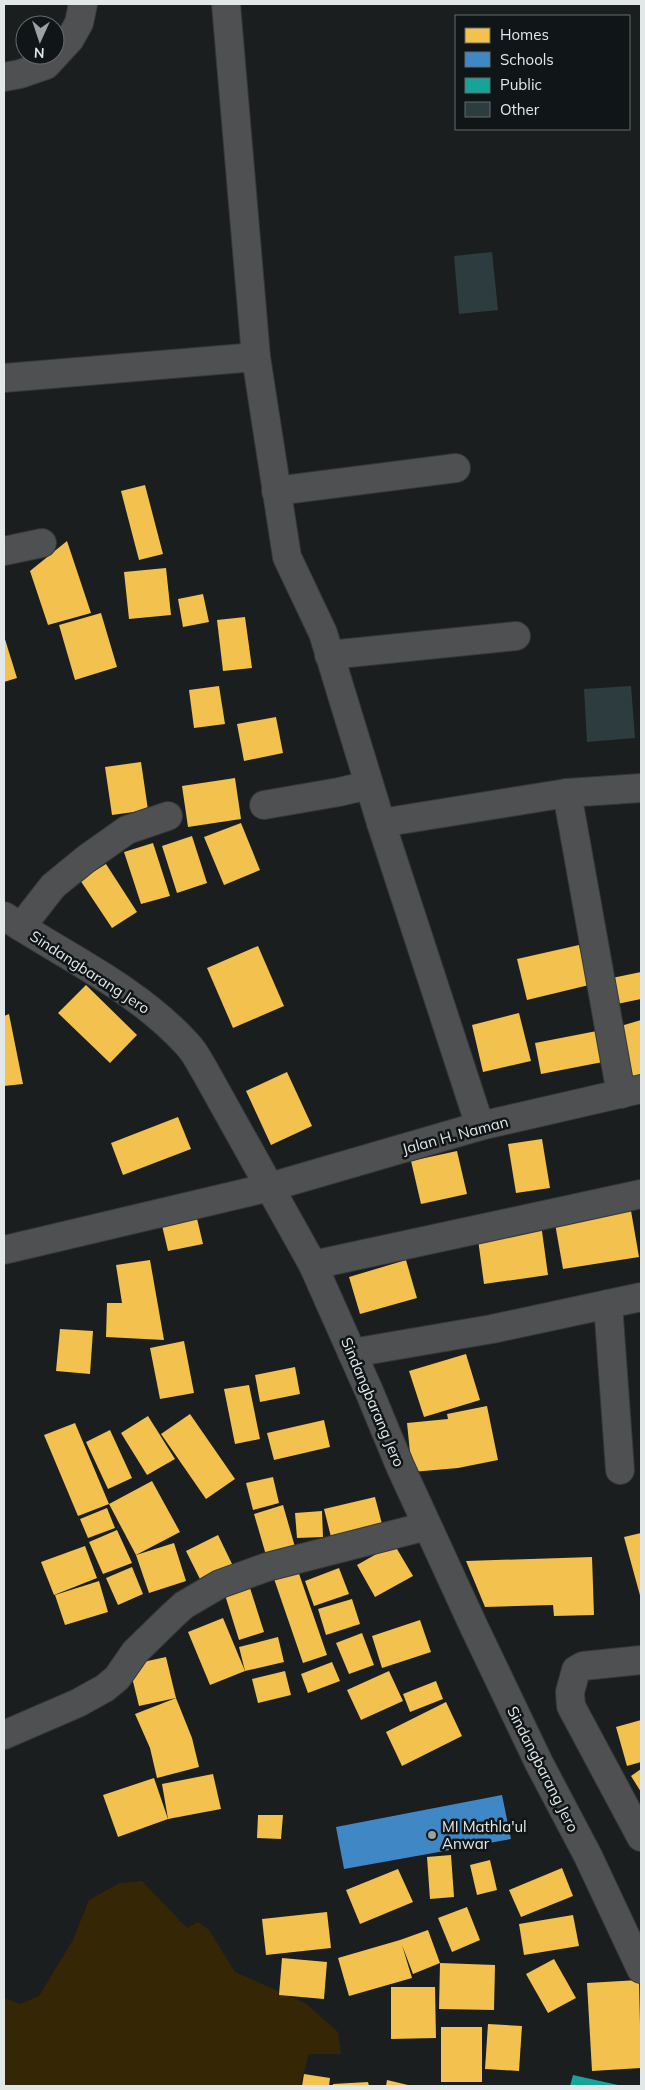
<svg xmlns="http://www.w3.org/2000/svg" width="645" height="2090" viewBox="0 0 645 2090" font-family="Mulish,sans-serif">
<rect width="100%" height="100%" fill="#1a1e1f"/>
<path fill="#352706" d="M142,1881L187,1928L198,1922L209,1930L235,1972L305,2003L338,2032L341,2054H309L300,2086H4V1998L20,2004L39,1996L73,1940L89,1900L120,1883Z"/>
<g fill="#f2c14e">
<path d="M145,485L163,554L139,560L121,491Z"/>
<path d="M67,541L91,613L48,625L30,571Z"/>
<path d="M166,568L171,615L129,619L124,572Z"/>
<path d="M203,594L209,622L183,627L178,599Z"/>
<path d="M101,613L117,667L75,680L59,625Z"/>
<path d="M245,617L252,668L223,671L217,620Z"/>
<path d="M4,636L17,678L4,682Z"/>
<path d="M219,686L225,724L194,728L189,690Z"/>
<path d="M276,717L283,753L244,761L237,724Z"/>
<path d="M141,762L148,810L112,815L105,767Z"/>
<path d="M235,778L241,819L188,827L182,786Z"/>
<path d="M241,823L260,870L224,885L204,837Z"/>
<path d="M192,836L207,883L177,893L162,846Z"/>
<path d="M153,843L170,896L141,904L124,852Z"/>
<path d="M106,864L137,912L112,928L80,880Z"/>
<path d="M579,945L589,985L527,1000L517,959Z"/>
<path d="M258,946L284,1006L233,1028L207,968Z"/>
<path d="M641,972V999L617,1004L612,978Z"/>
<path d="M86,985L137,1035L110,1063L58,1013Z"/>
<path d="M519,1013L531,1061L483,1072L472,1025Z"/>
<path d="M9,1014L23,1084L4,1086V1016Z"/>
<path d="M641,1020V1074L630,1078L614,1028Z"/>
<path d="M602,1030L608,1061L541,1074L535,1043Z"/>
<path d="M287,1072L312,1126L271,1145L246,1091Z"/>
<path d="M178,1117L191,1149L123,1175L111,1143Z"/>
<path d="M542,1139L550,1188L516,1193L508,1144Z"/>
<path d="M457,1151L467,1194L421,1204L411,1161Z"/>
<path d="M630,1205L639,1257L563,1269L554,1218Z"/>
<path d="M195,1210L203,1244L168,1251L160,1217Z"/>
<path d="M541,1224L548,1275L484,1284L477,1232Z"/>
<path d="M150,1260L164,1340L106,1337L107,1303H122L116,1265Z"/>
<path d="M406,1260L417,1298L360,1314L349,1277Z"/>
<path d="M60,1329L93,1331L90,1374L56,1371Z"/>
<path d="M184,1341L194,1393L160,1399L150,1348Z"/>
<path d="M466,1354L480,1400L424,1417L409,1371Z"/>
<path d="M295,1367L300,1394L260,1402L255,1375Z"/>
<path d="M249,1385L260,1439L235,1444L224,1389Z"/>
<path d="M487,1406L498,1460L458,1468L412,1472L407,1423L448,1419L447,1414Z"/>
<path d="M190,1414L235,1479L206,1499L161,1434Z"/>
<path d="M148,1416L175,1459L147,1475L121,1433Z"/>
<path d="M324,1420L330,1447L274,1460L267,1433Z"/>
<path d="M75,1423L109,1504L78,1516L44,1435Z"/>
<path d="M110,1430L132,1478L108,1489L86,1442Z"/>
<path d="M273,1477L279,1503L253,1510L246,1483Z"/>
<path d="M152,1481L180,1532L136,1555L109,1504Z"/>
<path d="M375,1497L382,1524L331,1537L324,1509Z"/>
<path d="M283,1505L295,1547L266,1555L254,1514Z"/>
<path d="M107,1508L115,1528L88,1538L80,1519Z"/>
<path d="M322,1511L323,1537L297,1538L295,1513Z"/>
<path d="M117,1530L132,1563L103,1574L89,1542Z"/>
<path d="M641,1533V1599L624,1537Z"/>
<path d="M218,1535L234,1568L202,1583L186,1551Z"/>
<path d="M174,1543L186,1581L149,1593L136,1555Z"/>
<path d="M394,1544L413,1576L375,1597L357,1565Z"/>
<path d="M85,1546L97,1578L54,1595L41,1562Z"/>
<path d="M592,1557L594,1615L554,1616L553,1605L485,1607L466,1561Z"/>
<path d="M296,1565L327,1655L303,1663L272,1573Z"/>
<path d="M132,1567L143,1594L118,1605L106,1578Z"/>
<path d="M339,1568L349,1594L314,1606L305,1581Z"/>
<path d="M99,1581L108,1612L65,1625L55,1595Z"/>
<path d="M250,1588L264,1632L239,1640L225,1595Z"/>
<path d="M352,1599L360,1624L326,1635L318,1609Z"/>
<path d="M223,1618L245,1671L210,1685L188,1632Z"/>
<path d="M420,1620L431,1652L382,1668L372,1636Z"/>
<path d="M362,1633L374,1665L349,1674L336,1643Z"/>
<path d="M278,1637L284,1662L245,1671L239,1647Z"/>
<path d="M166,1657L176,1698L139,1706L129,1665Z"/>
<path d="M332,1662L340,1681L308,1693L301,1674Z"/>
<path d="M285,1671L291,1695L258,1703L252,1679Z"/>
<path d="M389,1671L403,1701L361,1720L347,1690Z"/>
<path d="M436,1681L443,1699L410,1712L403,1694Z"/>
<path d="M176,1698L192,1738L199,1767L157,1778L150,1748L135,1714Z"/>
<path d="M446,1702L462,1736L402,1766L386,1732Z"/>
<path d="M641,1720V1762L627,1766L616,1727Z"/>
<path d="M641,1769V1792L631,1776Z"/>
<path d="M213,1774L221,1809L168,1819L162,1784Z"/>
<path d="M154,1778L168,1819L118,1837L103,1795Z"/>
<path d="M258,1815H283L281,1839L257,1838Z"/>
<path d="M451,1855L454,1897L430,1899L427,1857Z"/>
<path d="M490,1860L497,1890L477,1895L470,1865Z"/>
<path d="M562,1868L573,1896L521,1917L509,1890Z"/>
<path d="M398,1869L413,1902L360,1924L346,1890Z"/>
<path d="M467,1907L480,1940L452,1952L438,1918Z"/>
<path d="M327,1912L331,1948L266,1955L262,1919Z"/>
<path d="M573,1915L579,1946L524,1955L519,1924Z"/>
<path d="M428,1930L440,1963L413,1974L402,1945L412,1978L349,1996L338,1958L400,1940Z"/>
<path d="M282,1958L327,1962L324,1999L279,1995Z"/>
<path d="M554,1959L576,1998L548,2013L526,1974Z"/>
<path d="M440,1963L495,1965L494,2010L439,2009Z"/>
<path d="M639,1980L641,2068L592,2071L587,1983Z"/>
<path d="M391,1987H435L436,2038L391,2039Z"/>
<path d="M488,2024L522,2026L519,2071L485,2069Z"/>
<rect x="441" y="2027" width="41" height="55"/>
<path d="M304,2074L330,2078L329,2086H302Z"/>
<path d="M387,2080L412,2086H386Z"/>
<path d="M368,2082L369,2086H333V2084Z"/>
</g>
<path fill="#3f88c5" d="M502,1795L511,1839L344,1869L336,1827Z"/>
<path fill="#17a398" d="M573,2075L618,2085V2086H570Z"/>
<g fill="#2d3c3f">
<path d="M492,252L498,310L459,314L454,256Z"/>
<path d="M631,686L635,738L587,742L584,689Z"/>
</g>
<g fill="none" stroke-linecap="round" stroke-linejoin="round">
<g stroke="#353839" stroke-width="30">
<g id="minor">
<path d="M226,4L256,357L287,557L323,633L381,823L480,1126"/>
<path d="M4,77L20,74L46,65L70,39L79,23L83,4"/>
<path d="M4,378L256,357"/>
<path d="M276,491L456,468"/>
<path d="M4,551L42,543"/>
<path d="M329,655L516,636"/>
<path d="M567,793L621,1094"/>
<path d="M264,805L339,792L369,785"/>
<path d="M381,823L567,793L641,788"/>
<path d="M4,916C66,957 136,988 187,1044C195,1052 200,1063 206,1073L313,1265L369,1391L400,1466L474,1627L539,1763L588,1856L641,1969"/>
<path d="M21,927L53,886L86,859L127,830L168,816"/>
<path d="M4,1250L270,1187L480,1126L641,1089"/>
<path d="M313,1265L641,1194"/>
<path d="M608,1304L620,1470"/>
<path d="M352,1353L492,1329L641,1297"/>
<path d="M641,1660L583,1666L576,1670L570,1692L571,1706L641,1837"/>
<path d="M4,1735L78,1703L105,1688L117,1678L135,1652L173,1615L184,1605L220,1584L267,1567L427,1526"/>
</g>
</g>
<use href="#minor" stroke="#4e5051" stroke-width="28"/>
</g>
<circle fill="#9ca1a2" stroke="#101617" stroke-width="2" cx="432" cy="1835" r="5"/>
<g text-anchor="middle" dominant-baseline="central" stroke-width="5" stroke-linejoin="round" paint-order="stroke">
<g font-size="15" fill="#e2e7e8" stroke="#101617">
<text transform="translate(90 972) rotate(33)">Sindangbarang Jero</text>
<text transform="translate(455 1135) rotate(-15)">Jalan H. Naman</text>
<text transform="translate(373 1402) rotate(67)">Sindangbarang Jero</text>
<text transform="translate(543 1769) rotate(63)">Sindangbarang Jero</text>
</g>
<g font-size="15" fill="#e2e7e8" stroke="#101617" text-anchor="start">
<text x="442" y="1826">MI Mathla'ul<tspan x="442" dy="17">Anwar</tspan></text>
</g>
</g>
<rect width="645" height="2090" fill="none" stroke="#e2e7e8" stroke-width="10"/>
<rect x="455" y="15" width="175" height="115" fill="#101617" stroke="#646a6b"/>
<rect x="465" y="28" width="25" height="15" fill="#f2c14e" stroke="#646a6b"/>
<text x="500" y="40" font-size="15" fill="#e2e7e8">Homes</text>
<rect x="465" y="52" width="25" height="15" fill="#3f88c5" stroke="#646a6b"/>
<text x="500" y="65" font-size="15" fill="#e2e7e8">Schools</text>
<rect x="465" y="78" width="25" height="15" fill="#17a398" stroke="#646a6b"/>
<text x="500" y="90" font-size="15" fill="#e2e7e8">Public</text>
<rect x="465" y="102" width="25" height="15" fill="#2d3c3f" stroke="#646a6b"/>
<text x="500" y="115" font-size="15" fill="#e2e7e8">Other</text>
<g transform="translate(40 40) rotate(183)"><circle r="24" fill="#101617" stroke="#646a6b"/>
<path d="M0-4L9 19L0 12L-9 19Z" fill="#9ca1a2"/>
<text y="-8" font-size="14" font-weight="bold" text-anchor="middle" fill="#e2e7e8">N</text>
</g>
</svg>
